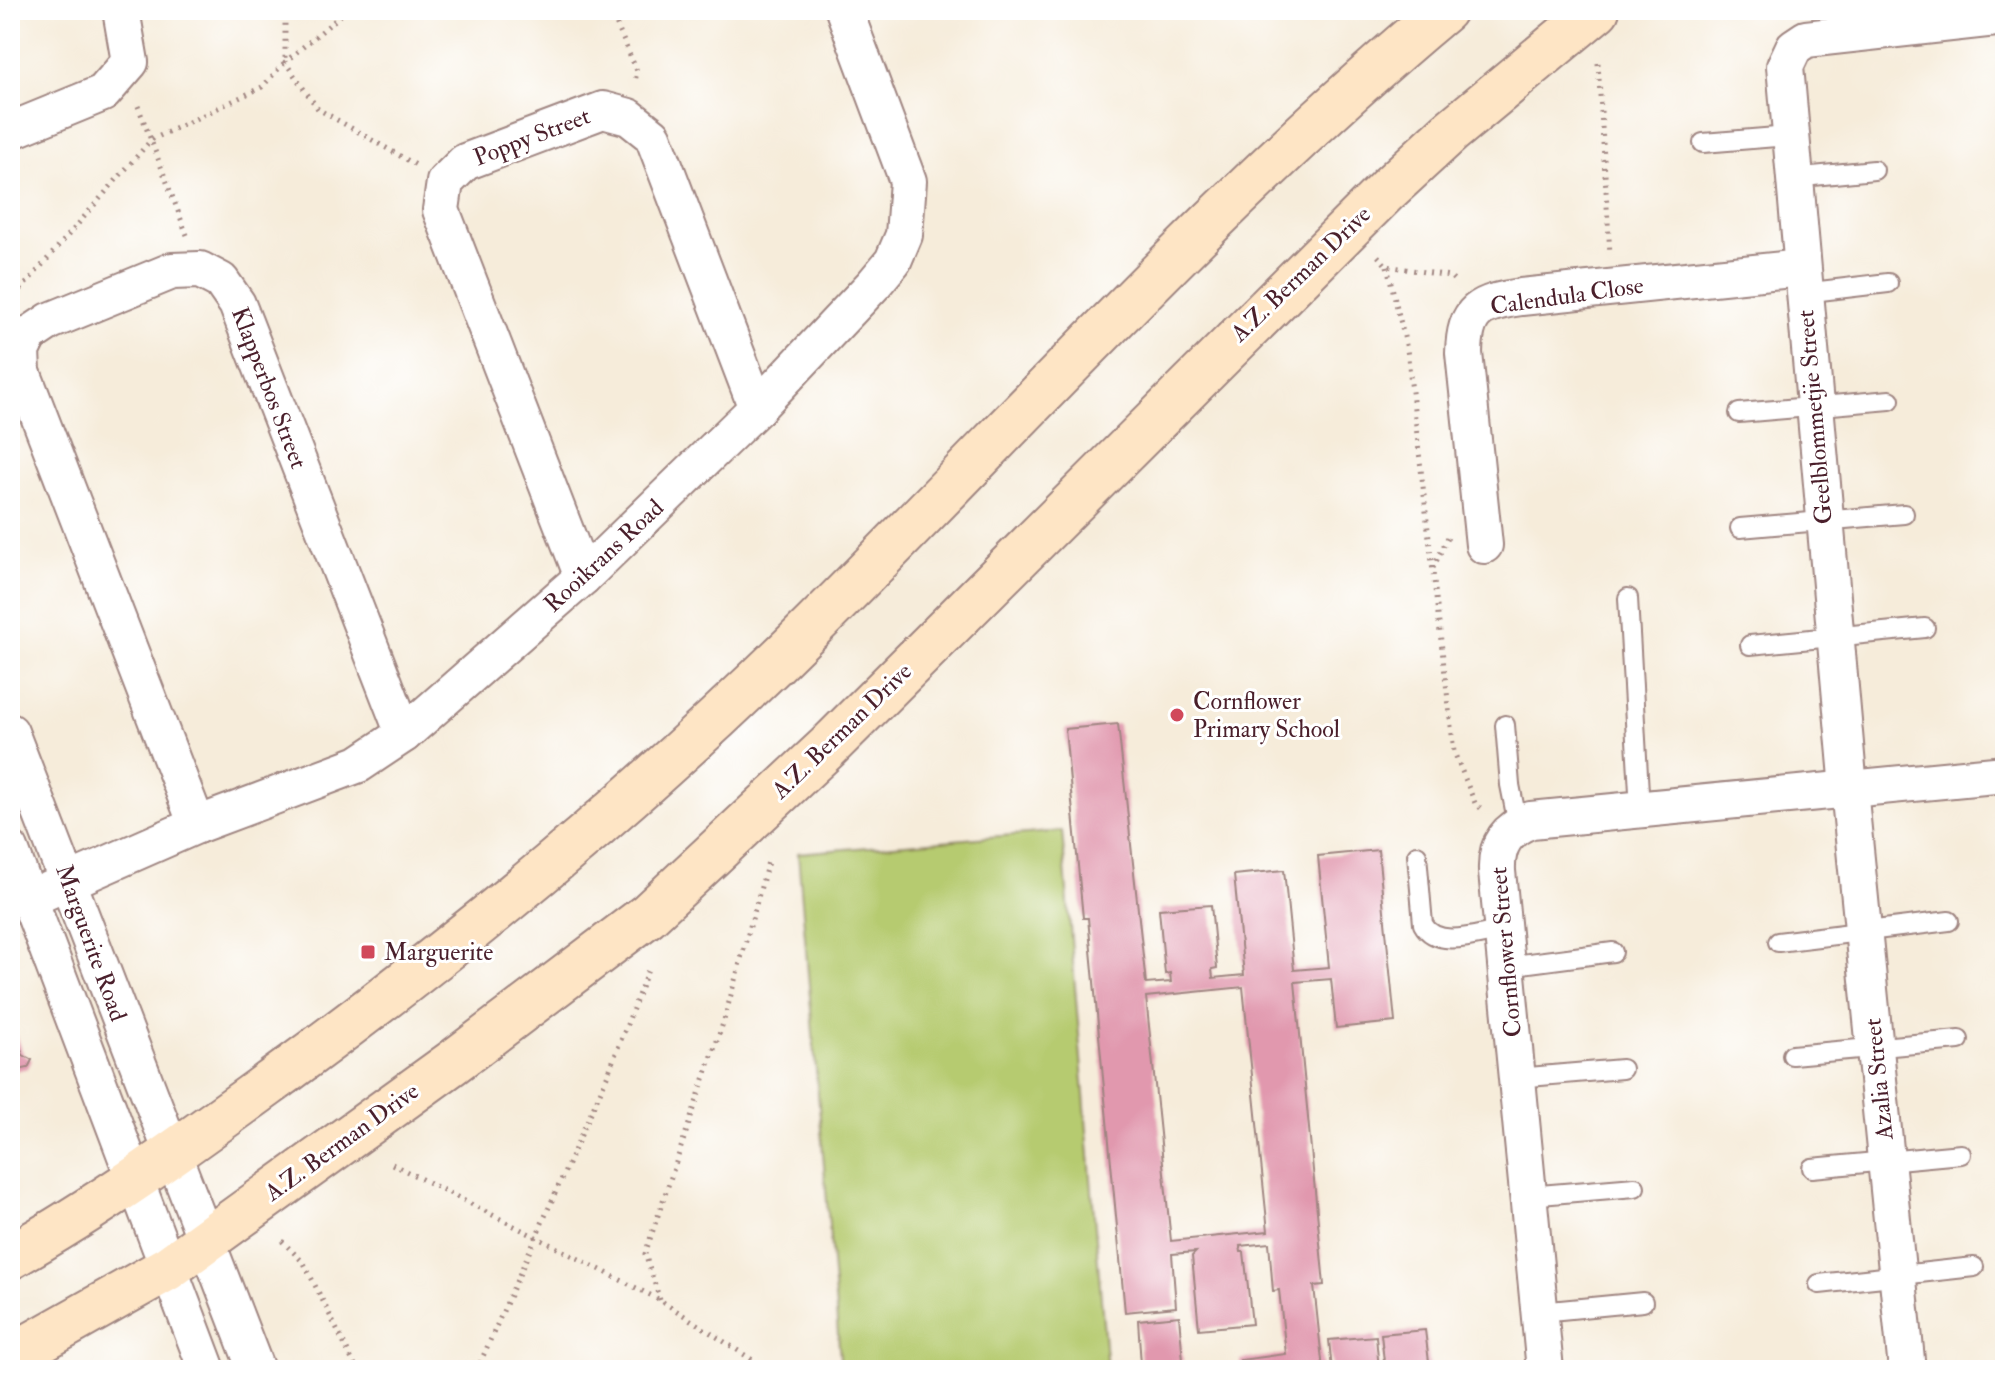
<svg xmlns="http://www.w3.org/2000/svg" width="2015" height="1380" viewBox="0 0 2015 1380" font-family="'IM FELL Double Pica',serif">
<rect width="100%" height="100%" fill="#fff"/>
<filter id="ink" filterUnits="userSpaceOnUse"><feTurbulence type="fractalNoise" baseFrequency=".0125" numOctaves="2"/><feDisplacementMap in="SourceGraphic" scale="16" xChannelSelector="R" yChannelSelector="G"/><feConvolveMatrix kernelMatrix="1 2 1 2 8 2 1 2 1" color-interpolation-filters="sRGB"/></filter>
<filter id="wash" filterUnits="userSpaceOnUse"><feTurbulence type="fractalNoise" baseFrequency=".006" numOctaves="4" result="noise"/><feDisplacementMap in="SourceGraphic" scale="32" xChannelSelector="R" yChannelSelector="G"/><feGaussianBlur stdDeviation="1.8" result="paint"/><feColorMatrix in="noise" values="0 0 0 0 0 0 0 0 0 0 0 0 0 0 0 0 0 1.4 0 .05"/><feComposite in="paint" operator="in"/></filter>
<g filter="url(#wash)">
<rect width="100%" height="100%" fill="#f6ecda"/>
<path fill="#b6cb6f" stroke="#80754d" stroke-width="2" d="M1062,831L1107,1370H841L798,853Z"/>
<g id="blocks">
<g fill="#e198ae" fill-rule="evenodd">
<path d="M1118,724L1146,984L1171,982L1170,973L1165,974L1159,909L1211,905L1217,968L1212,969L1213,978L1244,975L1234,875L1284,870L1294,970L1329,967L1318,856L1378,850L1395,1022L1336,1028L1331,979L1295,982L1324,1285L1314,1286L1323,1370H1241L1240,1360L1286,1354L1279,1290L1273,1291L1269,1243L1240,1246L1241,1252H1244L1252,1324L1199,1329L1192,1256L1196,1252L1172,1254L1176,1307L1125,1312L1088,918H1083L1065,729ZM1243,987L1268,1231L1171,1241L1146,997Z"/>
<path d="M10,1019L23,1055L32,1060L28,1068L10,1072Z"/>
<path d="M1179,1316L1183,1361L1141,1365L1138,1320Z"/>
<path d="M1425,1330L1430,1370H1385L1381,1334Z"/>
<path d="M1376,1336L1379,1370H1332L1329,1340Z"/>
</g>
</g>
</g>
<g filter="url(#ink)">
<use href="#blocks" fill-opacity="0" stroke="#a08682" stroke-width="2"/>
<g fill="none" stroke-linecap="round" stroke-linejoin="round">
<g stroke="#a08682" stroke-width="22">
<g id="service">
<path d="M1703,143L1789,136"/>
<path d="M1793,178L1874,170"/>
<path d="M1803,293L1888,283"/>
<path d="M1739,413L1890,400"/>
<path d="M1740,528L1904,514"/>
<path d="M1628,598L1640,810"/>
<path d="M1750,645L1925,628"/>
<path d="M1505,725L1510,785L1518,825"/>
<path d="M1417,855L1423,924C1437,950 1478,934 1503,930"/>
<path d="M1778,942L1949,921"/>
<path d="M1507,966L1613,952"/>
<path d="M1792,1055L1959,1040"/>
<path d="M1517,1078L1622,1069"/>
<path d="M1812,1168L1961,1154"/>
<path d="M1528,1196L1635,1187"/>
<path d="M1819,1284L1974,1267"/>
<path d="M1540,1312L1643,1302"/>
</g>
</g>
<g stroke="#a08682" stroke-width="40">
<g id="minor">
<path d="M10,131L103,93L130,62L121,10"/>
<path d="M1484,545L1464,353C1465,309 1480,303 1521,297L1801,268"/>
<path d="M583,577L441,210L445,182L465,162L603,110L629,117L653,136L757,408"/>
<path d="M10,732L256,1370"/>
<path d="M197,825L22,372L21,351L29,335L50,321L172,271L200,270L221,281L237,304L404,734"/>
<path d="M10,849L207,1370"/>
<path d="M29,899L197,825L359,764L404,734L583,577L757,408L873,285L893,261L904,235L908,181L844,10"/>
<path d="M1545,1370L1497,871C1496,845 1506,829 1531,820L2005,774"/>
<path d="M1907,1370L1849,789L1785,66L1794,47L1806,39L2005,17"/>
</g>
</g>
<g stroke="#a08682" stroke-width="48">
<g id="secondary">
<path d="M10,1257C108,1202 197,1136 288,1070C474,934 650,788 814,625C1021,419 1219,198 1444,10"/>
<path d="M10,1357L168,1268L452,1063L648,915L828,747L1387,190L1450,132L1597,10"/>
</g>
</g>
<g stroke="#a08682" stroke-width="5" stroke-dasharray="2 6" stroke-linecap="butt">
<path d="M347,10L285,62L318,109L416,165"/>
<path d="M610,10L637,71L635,83"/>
<path d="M1598,63L1610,254"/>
<path d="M138,106L187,235"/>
<path d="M1378,256L1387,266L1450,276L1457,283"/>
<path d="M1387,266L1407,349L1454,752L1475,803L1485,812"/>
<path d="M10,302L151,140L262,87L285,62V10"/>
<path d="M1433,568L1448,537"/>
<path d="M392,1164L660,1300L768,1370"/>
<path d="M282,1241L304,1263L357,1370"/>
<path d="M660,1300L645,1254L724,1020L769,858"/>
<path d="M477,1370L608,1074L649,967"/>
</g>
<use href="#service" stroke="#fff" stroke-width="18"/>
<use href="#minor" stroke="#fff" stroke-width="36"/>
<use href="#secondary" stroke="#fee5c5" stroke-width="44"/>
</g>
</g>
<g fill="#d1495b" stroke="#fff" stroke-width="3">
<circle cx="1177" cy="715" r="8"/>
<rect x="360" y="944" width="16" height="16" rx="4"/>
</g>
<g text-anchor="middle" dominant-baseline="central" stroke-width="6" stroke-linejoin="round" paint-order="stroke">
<g font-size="24" fill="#4a1f2b" stroke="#fff">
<text transform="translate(532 137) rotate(-21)">Poppy Street</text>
<text transform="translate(1301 274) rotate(-44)">A.Z. Berman Drive</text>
<text transform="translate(1567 296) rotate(-8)">Calendula Close</text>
<text transform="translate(269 388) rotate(69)">Klapperbos Street</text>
<text transform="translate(1815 417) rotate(-95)">Geelblommetjie Street</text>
<text transform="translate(604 556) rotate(-43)">Rooikrans Road</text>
<text transform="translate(842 731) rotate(-44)">A.Z. Berman Drive</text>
<text transform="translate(91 943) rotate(70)">Marguerite Road</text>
<text transform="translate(1506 952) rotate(-95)">Cornflower Street</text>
<text transform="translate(1879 1079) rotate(-96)">Azalia Street</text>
<text transform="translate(342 1142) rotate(-36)">A.Z. Berman Drive</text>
</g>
<g font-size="24" fill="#4a1f2b" stroke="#fff" text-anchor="start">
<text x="1193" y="701">Cornflower<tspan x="1193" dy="28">Primary School</tspan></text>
<text x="384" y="952">Marguerite</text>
</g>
</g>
<rect width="2015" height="1380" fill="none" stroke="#fff" stroke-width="40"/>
</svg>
